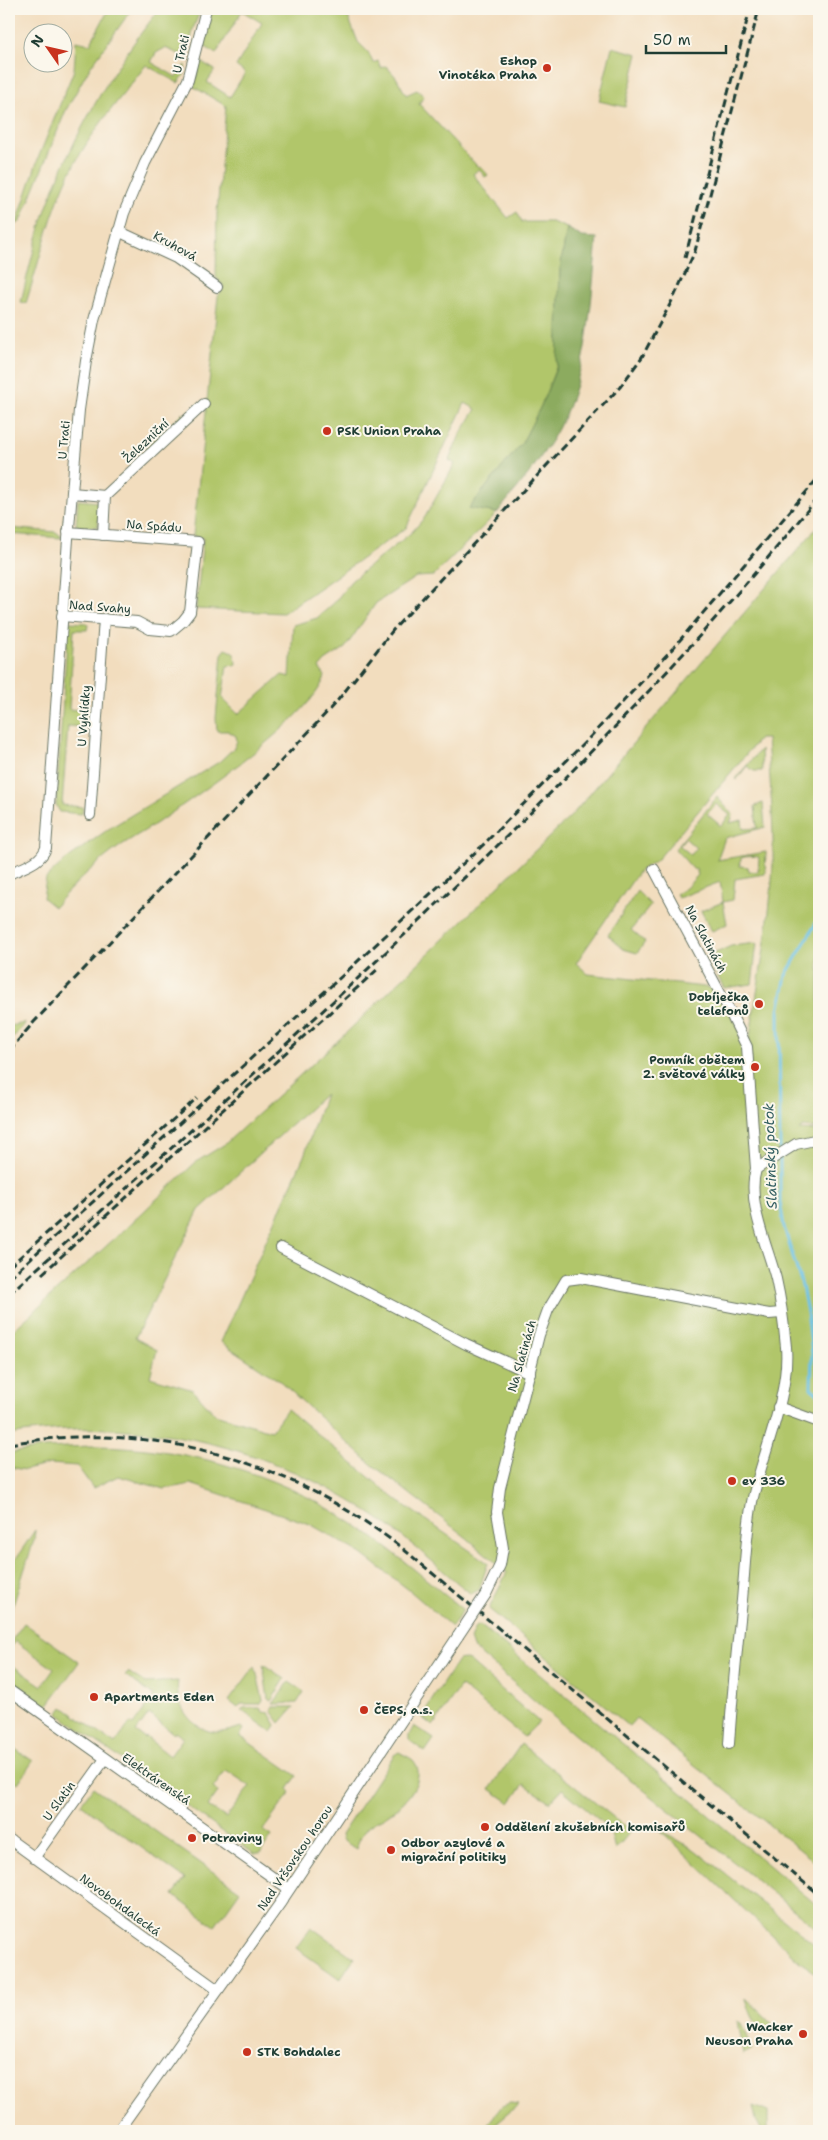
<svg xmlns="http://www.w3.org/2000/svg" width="828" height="2140" viewBox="0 0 828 2140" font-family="'Shantell Sans',sans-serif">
<rect width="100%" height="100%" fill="#fbf7ec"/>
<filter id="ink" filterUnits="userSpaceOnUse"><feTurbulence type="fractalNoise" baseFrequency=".02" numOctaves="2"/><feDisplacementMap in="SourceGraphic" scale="10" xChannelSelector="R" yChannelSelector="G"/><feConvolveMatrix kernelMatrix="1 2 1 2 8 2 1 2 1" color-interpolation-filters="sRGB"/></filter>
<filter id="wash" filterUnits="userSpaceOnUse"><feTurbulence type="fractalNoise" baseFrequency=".0096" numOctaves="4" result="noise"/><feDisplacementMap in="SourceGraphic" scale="20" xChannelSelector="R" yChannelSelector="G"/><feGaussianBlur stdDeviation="1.12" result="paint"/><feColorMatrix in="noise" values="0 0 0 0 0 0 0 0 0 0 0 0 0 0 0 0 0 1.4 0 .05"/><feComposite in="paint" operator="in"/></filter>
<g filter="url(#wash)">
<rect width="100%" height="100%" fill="#f2ddbe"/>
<g fill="#b1c66a" stroke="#68824f" fill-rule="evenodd">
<path d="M109,9H132L89,69L66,110L21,221L16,225L39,156L74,70L76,41L90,44Z"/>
<path d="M160,9H201L193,29L189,52L179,54L165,48L156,53L151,62L176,77L182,68L186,65L184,75L178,83L146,65C120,99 91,131 72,169C51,209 40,260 26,303L21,302C27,275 34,248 42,221C66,148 111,68 160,9Z"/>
<path d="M211,9H345L358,42L368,52L373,63L378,61L381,68L386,66L396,77L406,95L417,90L424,96L419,104L478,167L480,166L488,175L485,177L479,169L473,174L508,218L517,212L522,222H552L567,228L560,269L557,365L541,406L522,443L469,508L497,513L433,576L416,577L376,603L345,648L325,661L319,668L325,676C312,718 196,796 157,823C142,833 126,841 112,852C91,868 71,887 54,907L43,898L46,878L64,861L110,828L219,762L234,748L237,741L236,736L228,731H217L216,718L222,654L226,649L233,652L237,662L235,665L227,666L222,698L238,714L282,675L290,677L293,625L317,618L334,603L351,581L412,532L425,517L455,464L449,460L460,435L476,409L465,403L406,528L283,613L196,609L203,538L193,536L218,296L224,287L216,277L217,213L226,106L194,87L200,61L215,70L207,82L230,97L245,73L236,66L262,23L242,11L216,54L204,46L203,41Z"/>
<path d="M612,47L638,54L625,107L599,101Z"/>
<path d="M183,413L185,415L148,450L146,448Z"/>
<path d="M78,500L100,502L98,527L76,526Z"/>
<path d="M819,525V1129L803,1127L799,1130L819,1131V1865L636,1718L629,1726L489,1609L507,1572L467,1538L370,1463L281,1382L221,1342L304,1156L325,1094L199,1210L135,1338L157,1350L150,1377L193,1390L215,1414L271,1431L287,1409L398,1501L488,1563L479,1590L471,1594C441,1570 412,1542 380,1520C271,1445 140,1414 9,1435V1334L124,1230L196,1162L225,1144L345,1034L572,815ZM759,739H767C770,781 774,823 773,865C770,924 758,984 749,1042L713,988L588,974L576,963L639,871L658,859Z"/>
<path d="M9,528L56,532L61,536V538L9,534Z"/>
<path d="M70,622L86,623L88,625L87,630H74L69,709L89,711L88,727L68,726L62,805L83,807L82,814L60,812L56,805L68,624Z"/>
<path d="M761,749L762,771H754L747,766L736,780L735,779Z"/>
<path d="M717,797L733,815L730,823L742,820L743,829L757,828L755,806L763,803L765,827L725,838L717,860L766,852L765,874L735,879L733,900L723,902L727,924L712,931L701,911L723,902L720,882L678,898L676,894L686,888L698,875L696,869L694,870L675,849ZM716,804L730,815L721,826L707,814ZM685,838L696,848L691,855L679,845ZM749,856L759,857L758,872L749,871L748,867L740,866L741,858Z"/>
<path d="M637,891L651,905L631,930L645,942L637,953L623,949L608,935Z"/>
<path d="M757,943L752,984L724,988L707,957L731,946Z"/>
<path d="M26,1023L9,1042V1026Z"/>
<path d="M92,1446C192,1446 290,1477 371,1536C403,1559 433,1585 463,1610L452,1627L409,1590L362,1554L310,1524L191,1484L164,1489L118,1476L93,1488L77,1466L50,1464L25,1470L9,1467V1453L45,1448Z"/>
<path d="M35,1530L34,1540L9,1618V1569Z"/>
<path d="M24,1623L79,1662L47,1706L9,1678V1663L42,1686L54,1669L15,1641L9,1651V1644Z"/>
<path d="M480,1625L812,1901L819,1908V1930L576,1736L473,1648L470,1639L475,1627Z"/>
<path d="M463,1659L469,1661L539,1722L524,1737L461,1686L433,1726L421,1717L458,1660Z"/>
<path d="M263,1664L285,1679L271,1701L268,1699Z"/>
<path d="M255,1666L263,1700L260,1704H241L238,1708L229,1701Z"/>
<path d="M128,1672L145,1683L178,1681C174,1703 190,1728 213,1732C223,1733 232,1730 241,1727L244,1729L240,1736L297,1776L288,1789L291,1792L263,1830L272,1836L260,1854H254L58,1714L63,1707L115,1744L130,1723L133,1725L154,1696L125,1675ZM149,1714L174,1734L175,1732L183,1738L170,1756L146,1737L145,1738L136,1732ZM226,1770L250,1786L226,1818L208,1806L218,1792L213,1788Z"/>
<path d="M289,1682L304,1692L297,1703L273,1704Z"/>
<path d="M273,1707H294L280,1723L271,1711Z"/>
<path d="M244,1708H260L263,1712L269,1713L276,1725L272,1732L241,1710Z"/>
<path d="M414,1726L434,1739L425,1752L409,1740V1735Z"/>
<path d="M521,1744L631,1831L615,1850L610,1829L562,1789L550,1802L524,1784L510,1803L490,1789Z"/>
<path d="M9,1745L33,1761L18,1783L9,1777Z"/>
<path d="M399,1752C404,1755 409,1757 413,1760C429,1778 404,1805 389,1814C383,1819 375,1821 369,1826C362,1833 359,1839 356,1849L342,1840L341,1835L394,1755Z"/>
<path d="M93,1787L240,1891L215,1926L173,1895L185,1879L81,1804Z"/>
<path d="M659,1829L695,1850L819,1948V1975L800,1962Z"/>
<path d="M311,1927L354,1958L340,1979L296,1948Z"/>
<path d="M746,1999V1998L774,2025L764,2029C752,2023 750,2010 746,1999Z"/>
<path d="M737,2021L741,2023L752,2050L743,2054Z"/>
<path d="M510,2103L519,2104L495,2124L491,2131H482L502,2106Z"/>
<path d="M753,2106L768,2112V2131H762L756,2120Z"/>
</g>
<path fill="#8cab5e" stroke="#567449" d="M567,228L582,237L597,238C591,302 589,371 558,429C542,459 519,486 497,513L469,508L522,443L541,406L557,366L560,269Z"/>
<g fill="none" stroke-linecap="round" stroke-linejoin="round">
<g stroke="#6bc3e8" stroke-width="3">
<path d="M780,1150L779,1011L786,975L819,918"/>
<path d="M780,1156V1202L784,1227L802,1286L808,1318L812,1354L811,1388L819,1395"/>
</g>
</g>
</g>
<g filter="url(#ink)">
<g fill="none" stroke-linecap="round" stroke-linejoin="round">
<g stroke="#697564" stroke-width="12">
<g id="minor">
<path d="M118,231L176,258L217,287"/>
<path d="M72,493L105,496L103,535"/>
<path d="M105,496L204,404"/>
<path d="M62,616L137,622L150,629L171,631L183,621L190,612L198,542L68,532"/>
<path d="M90,815L104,619"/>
<path d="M654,869L728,1008L747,1047L756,1169C746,1202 768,1247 776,1279C781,1301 784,1325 786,1347C790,1395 762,1454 752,1502C746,1534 745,1567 742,1600C737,1648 732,1696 729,1744"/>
<path d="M9,874C22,867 40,864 46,848L68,539L79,410L86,361L94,320L124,213L145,163L188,80L206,9"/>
<path d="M756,1169L796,1144L819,1139"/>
<path d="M281,1248L466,1344L530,1373"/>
<path d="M778,1407L819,1422"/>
<path d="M486,1594L500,1565L503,1548L497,1512L500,1488L539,1335L548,1310L566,1280L581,1278L769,1314L781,1313"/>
<path d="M9,1690L289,1889"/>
<path d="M9,1839L218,1990"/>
<path d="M34,1858L105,1759"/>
<path d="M118,2131L281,1902L458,1636"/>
</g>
</g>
<use href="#minor" stroke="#fff" stroke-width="10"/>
<g stroke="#1f3d34" stroke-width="3" stroke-dasharray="8 4" stroke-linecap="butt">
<path d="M685,258L750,9"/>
<path d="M9,1051L34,1022L318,722L338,700L393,630L620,387L642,357L675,295L695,251L759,9"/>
<path d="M9,1267L197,1098"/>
<path d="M42,1274L379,968"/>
<path d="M9,1278L343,975L482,846L591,736L674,647L819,477"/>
<path d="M9,1294C290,1040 580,792 819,496"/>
<path d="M9,1444C152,1419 288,1460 402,1548L819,1895"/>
</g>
<g stroke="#697564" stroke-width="12" stroke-linecap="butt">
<path id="minor-bridge" d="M458,1636L486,1594"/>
</g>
<use href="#minor-bridge" stroke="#fff" stroke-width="10"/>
</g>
</g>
<g fill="#c8321e" stroke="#fbf7ec" stroke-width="2">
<circle cx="547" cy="68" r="5"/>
<circle cx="327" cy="431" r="5"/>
<circle cx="759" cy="1004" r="5"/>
<circle cx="755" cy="1067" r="5"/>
<circle cx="732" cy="1481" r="5"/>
<circle cx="94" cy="1697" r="5"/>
<circle cx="364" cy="1710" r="5"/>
<circle cx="485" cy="1827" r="5"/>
<circle cx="192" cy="1838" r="5"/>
<circle cx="391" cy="1850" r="5"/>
<circle cx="803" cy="2034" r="5"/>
<circle cx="247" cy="2052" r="5"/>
</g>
<g text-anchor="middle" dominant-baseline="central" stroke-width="4" stroke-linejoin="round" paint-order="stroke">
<g font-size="12" fill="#1f3d34" stroke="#fbf7ec">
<text transform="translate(181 54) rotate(-77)">U Trati</text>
<text transform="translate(175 246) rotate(29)">Kruhová</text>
<text transform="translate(64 440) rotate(-85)">U Trati</text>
<text transform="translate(146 441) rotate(-43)">Železniční</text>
<text transform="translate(154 526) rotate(4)">Na Spádu</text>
<text transform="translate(100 607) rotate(4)">Nad Svahy</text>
<text transform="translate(84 716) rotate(-86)">U Vyhlídky</text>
<text transform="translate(706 939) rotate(62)">Na Slatinách</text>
<text transform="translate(522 1356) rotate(-74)">Na Slatinách</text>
<text transform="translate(156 1779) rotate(35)">Elektrárenská</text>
<text transform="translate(59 1801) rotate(-54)">U Slatin</text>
<text transform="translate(295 1858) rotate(-56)">Nad Vršovskou horou</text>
<text transform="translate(120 1905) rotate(36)">Novobohdalecká</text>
</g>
<g font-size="12" font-weight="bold" fill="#1f3d34" stroke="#fbf7ec" text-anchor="start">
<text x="537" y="61" text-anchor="end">Eshop<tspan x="537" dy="14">Vinotéka Praha</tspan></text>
<text x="337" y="431">PSK Union Praha</text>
<text x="749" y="997" text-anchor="end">Dobíječka<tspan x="749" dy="14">telefonů</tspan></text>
<text x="745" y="1060" text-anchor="end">Pomník obětem<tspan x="745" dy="14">2. světové války</tspan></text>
<text x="742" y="1481">ev 336</text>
<text x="104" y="1697">Apartments Eden</text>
<text x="374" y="1710">ČEPS, a.s.</text>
<text x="495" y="1827">Oddělení zkušebních komisařů</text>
<text x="202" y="1838">Potraviny</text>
<text x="401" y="1843">Odbor azylové a<tspan x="401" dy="14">migrační politiky</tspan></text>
<text x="793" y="2027" text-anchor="end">Wacker<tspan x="793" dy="14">Neuson Praha</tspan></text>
<text x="257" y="2052">STK Bohdalec</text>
</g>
<g font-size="14" font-style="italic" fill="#325e61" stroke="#fbf7ec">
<text transform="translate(770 1156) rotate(-92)">Slatinský potok</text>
</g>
</g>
<rect width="828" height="2140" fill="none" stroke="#fbf7ec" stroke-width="30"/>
<g transform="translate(48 48) rotate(304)"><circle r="24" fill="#fbf7ec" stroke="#a3ada2"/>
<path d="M0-4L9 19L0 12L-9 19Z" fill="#c8321e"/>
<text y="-8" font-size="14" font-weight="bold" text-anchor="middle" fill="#1f3d34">N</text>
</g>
<path d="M646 45v8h80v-8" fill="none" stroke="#1f3d34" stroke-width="2.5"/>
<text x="653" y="45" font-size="15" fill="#1f3d34" stroke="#fbf7ec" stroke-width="4" paint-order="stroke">50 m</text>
</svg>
